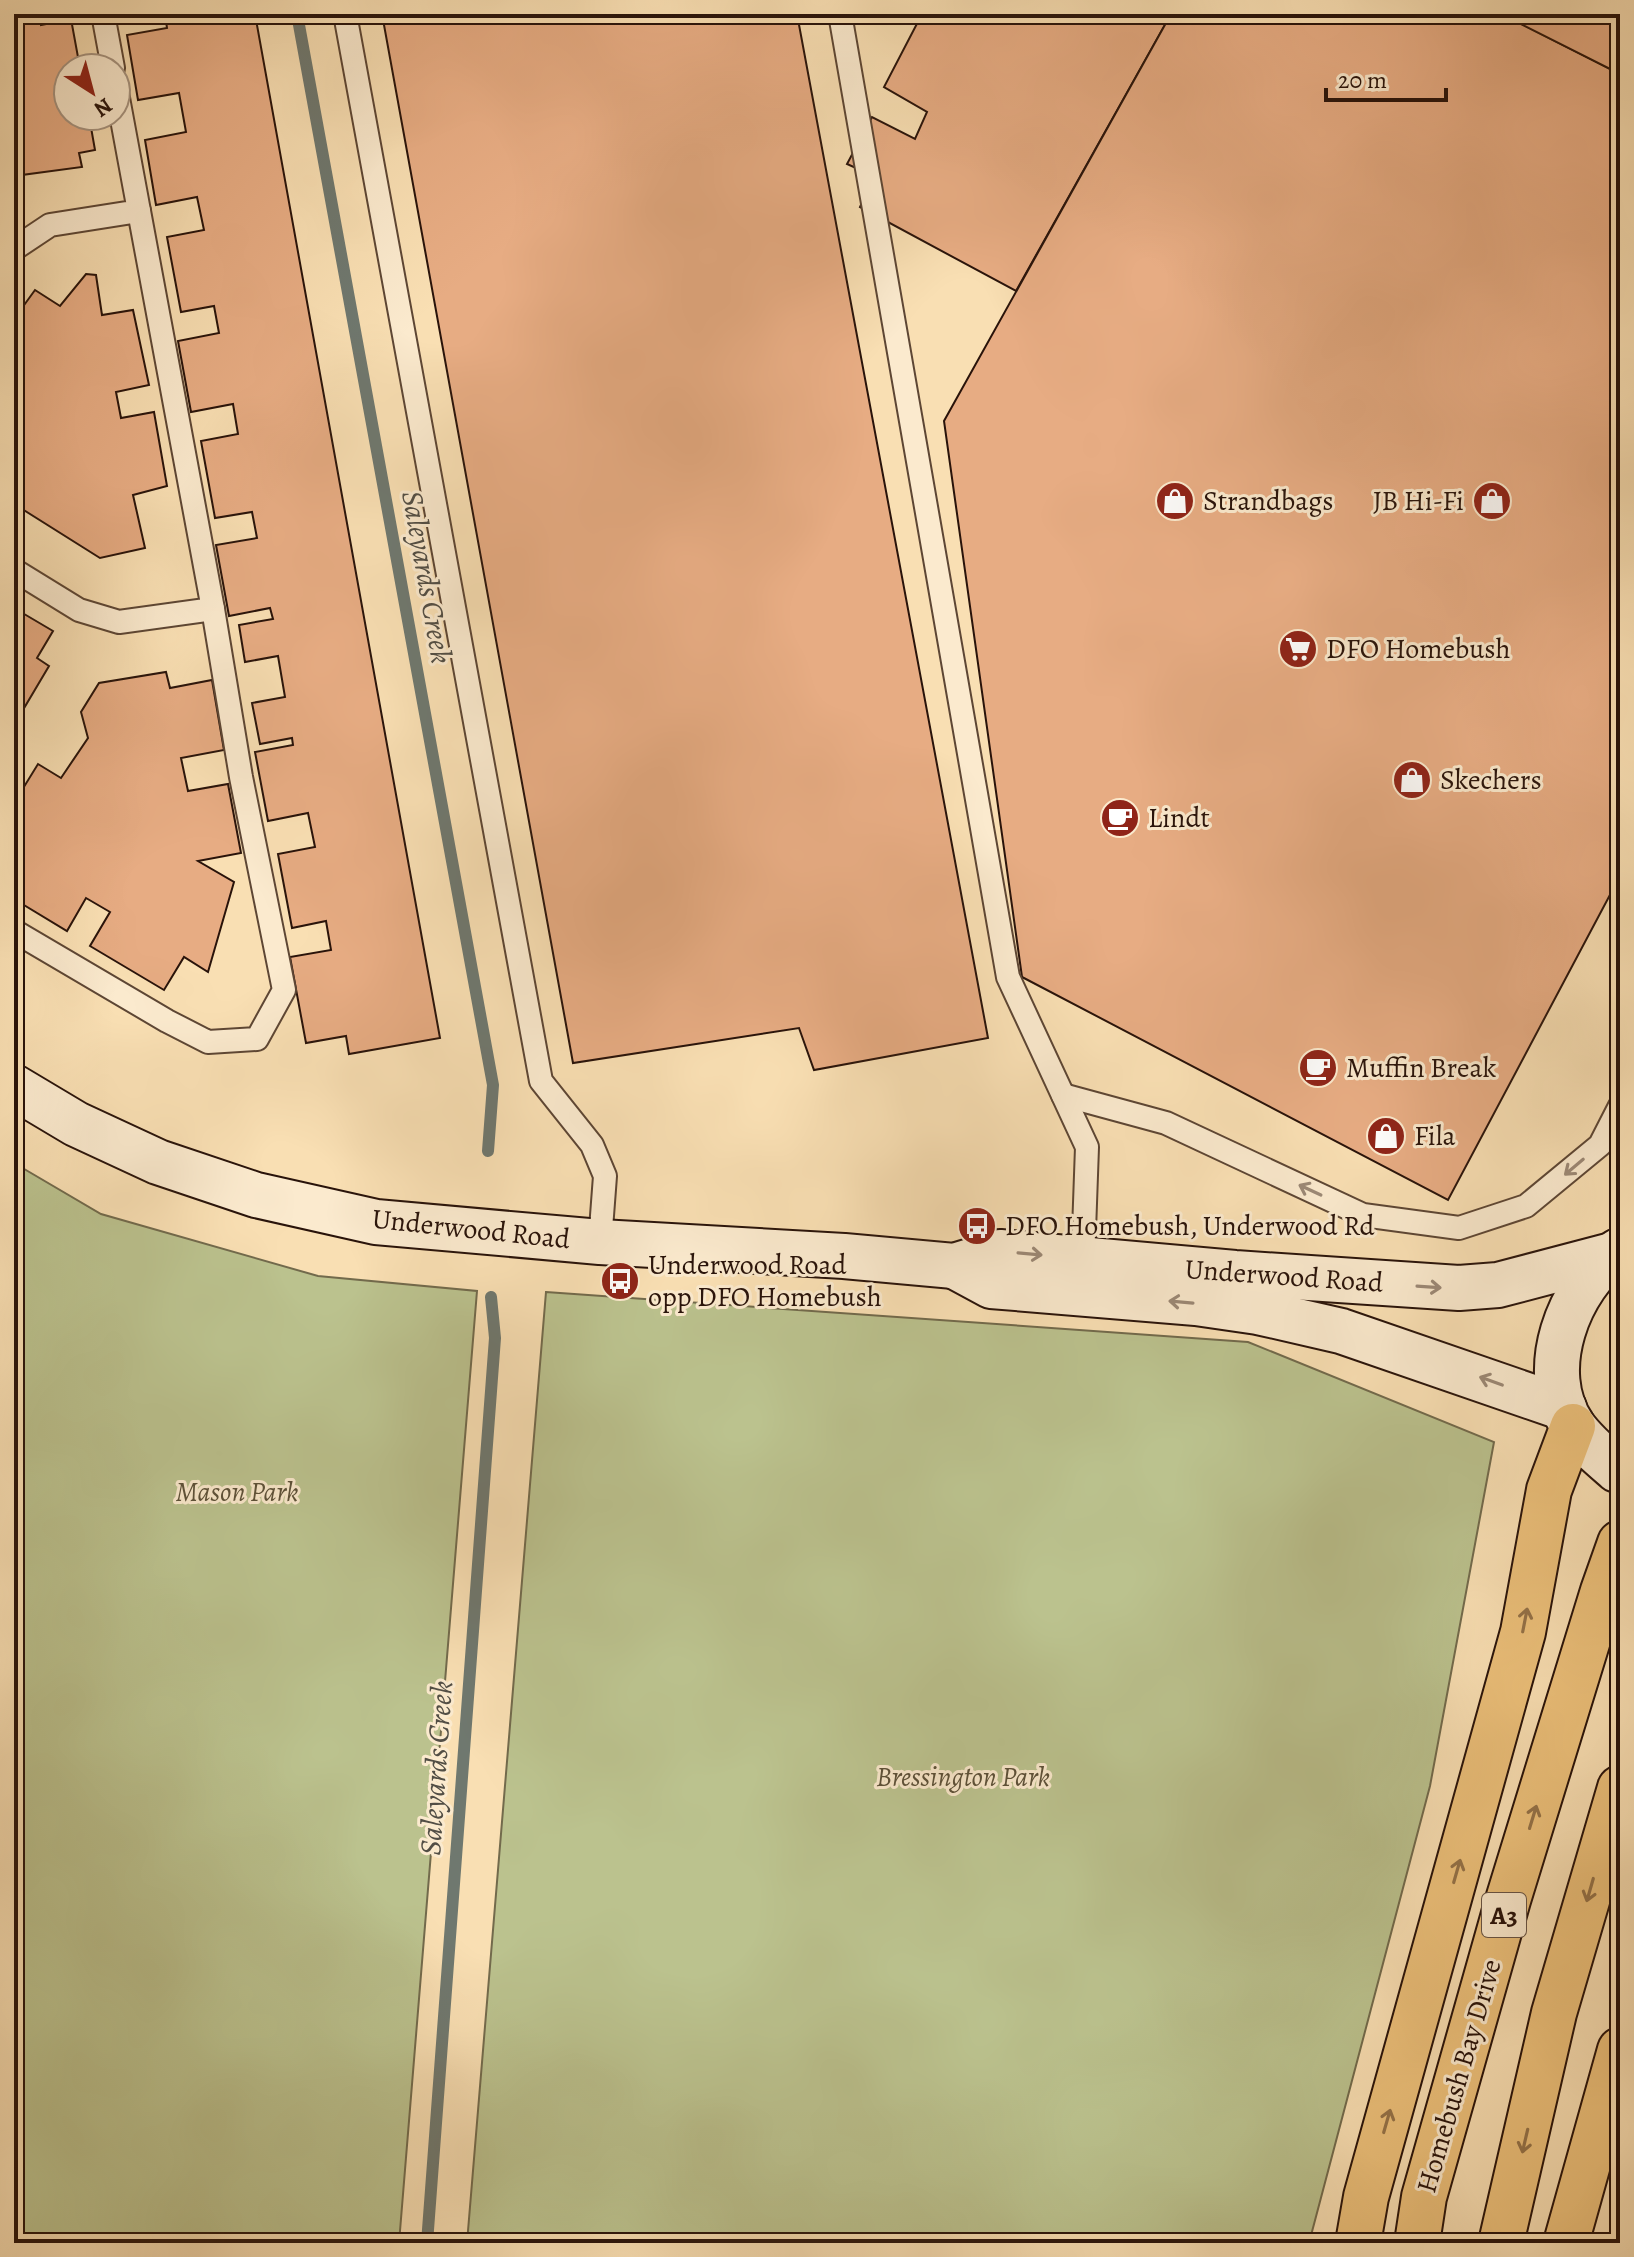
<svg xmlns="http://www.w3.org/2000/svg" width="1634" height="2257" viewBox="0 0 1634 2257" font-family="Alegreya,serif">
<rect width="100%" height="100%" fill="#f9dfb3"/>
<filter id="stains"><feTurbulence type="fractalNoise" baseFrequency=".0025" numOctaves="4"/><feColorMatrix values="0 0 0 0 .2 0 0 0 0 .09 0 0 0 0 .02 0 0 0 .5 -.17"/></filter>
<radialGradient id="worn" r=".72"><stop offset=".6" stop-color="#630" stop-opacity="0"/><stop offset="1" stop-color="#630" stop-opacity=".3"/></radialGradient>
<g fill="#bbc28e" stroke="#726a4c" stroke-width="2">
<path d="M14,1163L101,1214L318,1276L477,1291L399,2243H14Z"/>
<path d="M546,1292L1248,1342L1494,1442L1430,1786L1309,2243H467Z"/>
</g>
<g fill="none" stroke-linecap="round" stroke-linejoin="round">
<g stroke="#6f786f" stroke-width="12">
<path d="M297,14L493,1085L488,1151"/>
<path d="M427,2243L495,1338L491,1297"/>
</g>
</g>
<g fill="#e7ac83" stroke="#29130a" stroke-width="2">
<path d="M14,14H39L41,25L71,19L80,68H68V116H89L95,150L79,153L82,167L14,176Z"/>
<path d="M165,14H255L440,1038L349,1054L346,1036L306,1043L290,957L331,950L326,921L292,928L278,854L315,847L308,813L268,821L255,752L293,745L292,738L260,744L252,703L285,697L278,656L245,662L239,625L273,619L270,608L229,616L216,545L257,538L252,512L215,518L201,441L238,434L233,404L191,412L178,341L219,333L214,306L181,312L167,237L204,230L197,197L156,205L145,140L186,132L179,93L138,100L127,35L167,28Z"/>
<path d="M382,14H797L988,1038L814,1070L799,1028L573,1063Z"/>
<path d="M922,14H1171L1016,291L860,207L874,176L847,164L872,117L915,139L927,112L884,87Z"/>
<path d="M1171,14H1502L1620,74V876L1448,1200L1022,977L944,421Z"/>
<path d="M1502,14H1620V74L1505,16Z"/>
<path d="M86,274L96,275L102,315L133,310L149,385L116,392L121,418L154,412L167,486L133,495L145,548L100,558L22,509L14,522V380L19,372L14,369V319L35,290L60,306Z"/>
<path d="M14,608L53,631L37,658L49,666L14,725Z"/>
<path d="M166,672L170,688L212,680L224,750L181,758L188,791L228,784L241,853L198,861L234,882L208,972L184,957L164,990L90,946L110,912L86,898L67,931L14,899V803L38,764L61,778L88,738L81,712L99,683Z"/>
</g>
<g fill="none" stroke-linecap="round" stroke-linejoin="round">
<g stroke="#5d4634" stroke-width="26">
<g id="service">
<path d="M103,14L113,68"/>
<path d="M345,14L541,1081L592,1145L605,1176L600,1242"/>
<path d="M840,14L1008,977L1087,1147L1083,1259"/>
<path d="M14,249L50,225L139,211L116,87"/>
<path d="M14,570L79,610L119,622L213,609L139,211"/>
<path d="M14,931L167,1021L208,1042L257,1039L284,990L241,777L213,609"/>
<path d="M1063,1095L1166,1123L1363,1215L1459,1228L1526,1206L1600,1145L1620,1106"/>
</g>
</g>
<g stroke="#29130a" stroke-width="48">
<g id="secondary">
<path d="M14,1087L76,1124L158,1162L256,1195L376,1222L600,1242L844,1256L954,1266L1000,1252L1235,1273L1459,1288L1498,1285L1612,1255"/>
<path d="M954,1266L991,1286L1196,1303L1258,1312L1341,1331L1564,1408"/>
<path d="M1617,1470C1602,1457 1585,1443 1573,1426C1536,1371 1568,1287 1618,1251"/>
</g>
</g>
<g stroke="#29130a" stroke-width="48">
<g id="trunk">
<path d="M1358,2243L1366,2197L1523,1632L1549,1490L1573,1426"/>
<path d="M1417,2243L1424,2197L1508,1900L1603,1591L1620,1543"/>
<path d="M1501,2243L1554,2013L1620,1788"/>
<path d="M1566,2243L1620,2050"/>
</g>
</g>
<use href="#service" stroke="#fbeace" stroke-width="22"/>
<use href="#secondary" stroke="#fbeace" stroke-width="44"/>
<use href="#trunk" stroke="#ecc07a" stroke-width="44"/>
</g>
<defs><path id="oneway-shaft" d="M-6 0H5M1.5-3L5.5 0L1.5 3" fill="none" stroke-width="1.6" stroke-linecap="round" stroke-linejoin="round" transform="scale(2)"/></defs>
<g stroke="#9c8976">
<use href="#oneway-shaft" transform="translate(1574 1167) rotate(140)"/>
<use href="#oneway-shaft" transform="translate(1310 1190) rotate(-155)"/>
<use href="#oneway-shaft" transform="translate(1030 1254) rotate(5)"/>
<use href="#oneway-shaft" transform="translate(1429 1287) rotate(4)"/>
<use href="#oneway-shaft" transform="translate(1181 1302) rotate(-175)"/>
<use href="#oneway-shaft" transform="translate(1491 1381) rotate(-160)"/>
</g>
<g stroke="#947248">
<use href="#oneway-shaft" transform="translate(1525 1620) rotate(-79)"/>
<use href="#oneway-shaft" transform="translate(1533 1817) rotate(-73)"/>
<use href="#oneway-shaft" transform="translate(1457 1871) rotate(-74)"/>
<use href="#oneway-shaft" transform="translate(1590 1890) rotate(106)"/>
<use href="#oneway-shaft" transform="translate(1387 2121) rotate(-74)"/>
<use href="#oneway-shaft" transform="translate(1525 2141) rotate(103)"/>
</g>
<defs>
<g id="shop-disc" transform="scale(2)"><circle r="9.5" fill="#8f2418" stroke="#fbeace"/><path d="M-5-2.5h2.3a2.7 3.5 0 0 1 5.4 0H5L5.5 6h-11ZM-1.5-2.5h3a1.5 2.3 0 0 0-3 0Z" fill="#fff"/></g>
<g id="supermarket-disc" transform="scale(2)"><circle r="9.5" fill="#8f2418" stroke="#fbeace"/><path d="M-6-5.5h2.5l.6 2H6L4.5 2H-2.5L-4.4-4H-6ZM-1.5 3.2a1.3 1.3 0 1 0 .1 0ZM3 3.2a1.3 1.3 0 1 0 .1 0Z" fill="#fff"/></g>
<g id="cafe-disc" transform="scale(2)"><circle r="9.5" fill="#8f2418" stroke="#fbeace"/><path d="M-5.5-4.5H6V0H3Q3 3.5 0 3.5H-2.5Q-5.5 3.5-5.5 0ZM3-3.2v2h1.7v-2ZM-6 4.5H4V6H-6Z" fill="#fff"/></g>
<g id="bus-disc" transform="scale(2)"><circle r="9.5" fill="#8f2418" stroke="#fbeace"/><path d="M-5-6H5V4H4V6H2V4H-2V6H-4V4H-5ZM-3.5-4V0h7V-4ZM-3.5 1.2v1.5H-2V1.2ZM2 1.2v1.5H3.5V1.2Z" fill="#fff"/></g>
</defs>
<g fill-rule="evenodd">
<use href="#shop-disc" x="1175" y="501"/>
<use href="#shop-disc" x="1492" y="501"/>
<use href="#supermarket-disc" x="1298" y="649"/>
<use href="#shop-disc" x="1412" y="780"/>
<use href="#cafe-disc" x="1120" y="818"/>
<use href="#cafe-disc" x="1318" y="1068"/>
<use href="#shop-disc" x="1386" y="1136"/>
<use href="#bus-disc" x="977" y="1226"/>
<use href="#bus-disc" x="620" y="1281"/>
</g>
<g text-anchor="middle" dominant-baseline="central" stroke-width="6" stroke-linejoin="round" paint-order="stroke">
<rect fill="#fbeace" stroke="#685445" stroke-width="2" x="1482" y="1893" width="44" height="44" rx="6"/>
<g font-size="26" font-weight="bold" fill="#29130a">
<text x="1504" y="1915">A3</text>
</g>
<g font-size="28" fill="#29130a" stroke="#fbeace" text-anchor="start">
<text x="1203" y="501">Strandbags</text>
<text x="1464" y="501" text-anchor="end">JB Hi-Fi</text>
<text x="1326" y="649">DFO Homebush</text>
<text x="1440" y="780">Skechers</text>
<text x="1148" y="818">Lindt</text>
<text x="1346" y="1068">Muffin Break</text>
<text x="1414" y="1136">Fila</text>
<text x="1005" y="1226">DFO Homebush, Underwood Rd</text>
<text x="648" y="1265">Underwood Road<tspan x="648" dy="32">opp DFO Homebush</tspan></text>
</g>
<g font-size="28" fill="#29130a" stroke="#fbeace">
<text transform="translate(471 1229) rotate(6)">Underwood Road</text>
<text transform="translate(1284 1276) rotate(4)">Underwood Road</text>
<text transform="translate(1459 2076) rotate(-74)">Homebush Bay Drive</text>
</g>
<g font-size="28" font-style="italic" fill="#5c5038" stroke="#fbeace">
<text x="237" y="1492">Mason Park</text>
<text x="963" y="1777">Bressington Park</text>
</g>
<g font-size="30" font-style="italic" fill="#524e45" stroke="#fbeace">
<text transform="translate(427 577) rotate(80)">Saleyards Creek</text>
<text transform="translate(436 1768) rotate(-86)">Saleyards Creek</text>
</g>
</g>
<rect width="1634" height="2257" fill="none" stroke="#f9dfb3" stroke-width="48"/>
<rect x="16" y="16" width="1602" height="2225" fill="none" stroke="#29130a" stroke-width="4"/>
<rect x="24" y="24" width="1586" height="2209" fill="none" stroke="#29130a" stroke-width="2"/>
<g transform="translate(92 92) rotate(144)"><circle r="38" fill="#fbeace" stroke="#a79480" stroke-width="2"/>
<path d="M0-6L14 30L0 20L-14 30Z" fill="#8f2418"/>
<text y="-12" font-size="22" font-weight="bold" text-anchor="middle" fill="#29130a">N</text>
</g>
<path d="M1326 88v12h120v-12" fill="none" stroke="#29130a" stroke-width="4"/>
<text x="1338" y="88" font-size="24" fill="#29130a" stroke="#fbeace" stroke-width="6" paint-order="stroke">20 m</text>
<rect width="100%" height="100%" filter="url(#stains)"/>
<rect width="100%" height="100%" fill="url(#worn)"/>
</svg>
